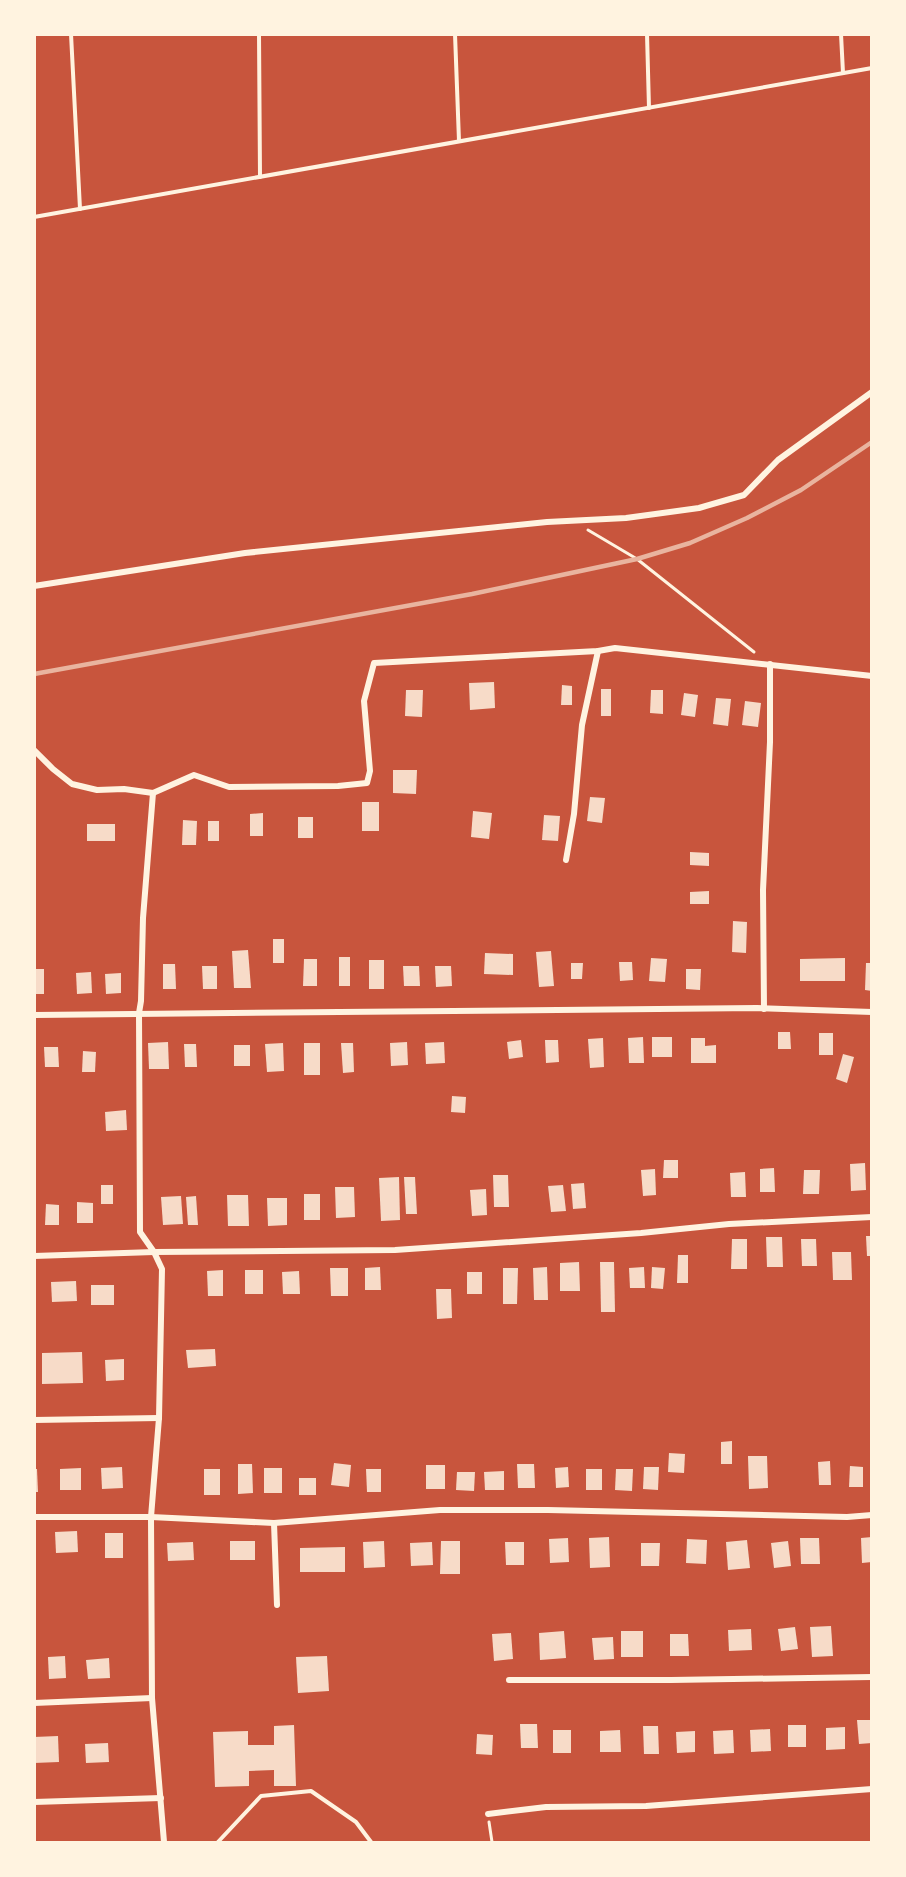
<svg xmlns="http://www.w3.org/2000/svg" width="906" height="1877" viewBox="0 0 906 1877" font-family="'Golos Text',sans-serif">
<rect width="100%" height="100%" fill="#c8553d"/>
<g fill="#f7dbc8">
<path d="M494,682L495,708L470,710L469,683Z"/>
<path d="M562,685L572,686V705H561Z"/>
<rect x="601" y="689" width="10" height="27"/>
<path d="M406,690H423L422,717L405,716Z"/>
<path d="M651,690H663V714L650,713Z"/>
<path d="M684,693L698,695L695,717L681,715Z"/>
<path d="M716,698L731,699L728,726L713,724Z"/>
<path d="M745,701L761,703L758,727L742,725Z"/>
<path d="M393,770H417L416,794L393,793Z"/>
<path d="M590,797L605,798L602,823L587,821Z"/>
<rect x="362" y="802" width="17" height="29"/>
<path d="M473,811L492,813L489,839L471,837Z"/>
<path d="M263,813V836H250V814Z"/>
<path d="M544,815L560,816L558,841L542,840Z"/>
<rect x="298" y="817" width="15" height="21"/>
<path d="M183,820L197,821L196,845H182Z"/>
<rect x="208" y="821" width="11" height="20"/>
<rect x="87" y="824" width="28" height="17"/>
<path d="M690,852L709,853V866L690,865Z"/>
<path d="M709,891V904H690V892Z"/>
<path d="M733,921L747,922L746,953L732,952Z"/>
<rect x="273" y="939" width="11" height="24"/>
<path d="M248,950L251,988H234L232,951Z"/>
<path d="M551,951L554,986L539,987L536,952Z"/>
<path d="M485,953L513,954V975L484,974Z"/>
<rect x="339" y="957" width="11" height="29"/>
<path d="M651,958L667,959L665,982L649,981Z"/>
<path d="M845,958V981H800V959Z"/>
<path d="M304,959H317V986H303Z"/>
<rect x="369" y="960" width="15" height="29"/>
<path d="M619,962H632L633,980L620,981Z"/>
<path d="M571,963H583L582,979H571Z"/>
<path d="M866,963H872V991L865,990Z"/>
<path d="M163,964H175L176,989H163Z"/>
<path d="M202,966H217V989H203Z"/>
<path d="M403,966H419L420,986H404Z"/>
<path d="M435,966H451L452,986L436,987Z"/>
<rect x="34" y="969" width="10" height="25"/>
<path d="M686,969H701L700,990L686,989Z"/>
<path d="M91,972L92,993L77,994L76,973Z"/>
<path d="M121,973V993L106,994L105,974Z"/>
<path d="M778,1032H790L791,1049H778Z"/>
<rect x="819" y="1033" width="14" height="22"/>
<path d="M643,1037L644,1063H629L628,1038Z"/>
<rect x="652" y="1037" width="20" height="20"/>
<path d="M603,1038L604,1067L590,1068L588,1039Z"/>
<path d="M691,1038H705V1046L716,1045V1063H691Z"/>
<path d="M521,1040L523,1057L509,1059L507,1042Z"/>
<path d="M545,1040H558L559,1062L546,1063Z"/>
<path d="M168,1042L169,1069H149L148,1043Z"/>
<path d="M407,1042L408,1065L391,1066L390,1043Z"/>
<path d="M444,1042L445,1063L426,1064L425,1043Z"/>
<path d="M283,1043L284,1071L267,1072L265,1044Z"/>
<rect x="304" y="1043" width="16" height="32"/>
<path d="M341,1043H353L354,1072L343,1073Z"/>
<path d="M184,1044H196L197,1067H185Z"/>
<rect x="234" y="1045" width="16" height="21"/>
<path d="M44,1047H58L59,1067H45Z"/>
<path d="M83,1051L96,1052L95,1072H82Z"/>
<path d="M843,1054L854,1057L847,1083L836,1079Z"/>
<path d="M452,1096L466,1097L465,1113L451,1112Z"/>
<path d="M126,1110L127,1130L106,1131L105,1112Z"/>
<path d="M664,1160H678V1178H663Z"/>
<path d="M865,1163L866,1190L851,1191L850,1164Z"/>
<path d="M774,1168L775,1192H760V1169Z"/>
<path d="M655,1169L656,1195L643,1196L641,1170Z"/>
<path d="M804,1170H820L819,1194H803Z"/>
<path d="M745,1172L746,1197H731L730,1173Z"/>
<path d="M493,1175H508L509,1207H494Z"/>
<path d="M399,1177L400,1220L381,1221L379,1178Z"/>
<path d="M404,1177H415L417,1214H406Z"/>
<path d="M584,1183L586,1208L573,1209L571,1184Z"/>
<rect x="101" y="1185" width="12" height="19"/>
<path d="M563,1185L566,1211L551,1212L548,1186Z"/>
<path d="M335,1187H354L355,1217L336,1218Z"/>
<path d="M486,1189L487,1215L472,1216L470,1190Z"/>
<rect x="304" y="1194" width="16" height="26"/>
<path d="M227,1195H248L249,1226H228Z"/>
<path d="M181,1196L183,1224L163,1225L161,1197Z"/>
<path d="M196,1196L198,1225H188L186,1197Z"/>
<path d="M267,1198H287V1225L268,1226Z"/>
<path d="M77,1202L93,1203V1223H77Z"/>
<path d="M46,1204L59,1205V1225H45Z"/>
<path d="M866,1236H872V1256H867Z"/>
<path d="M766,1237H782L783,1267H767Z"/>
<path d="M732,1239H747V1269H731Z"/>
<path d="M801,1239H816L817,1266H802Z"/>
<path d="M832,1252H851L852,1280H833Z"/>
<path d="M678,1255H688V1283H677Z"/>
<path d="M579,1262L580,1291H560V1263Z"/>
<path d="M600,1262H614L615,1312H601Z"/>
<path d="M380,1267L381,1290H365V1268Z"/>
<path d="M547,1267L548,1300H534L533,1268Z"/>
<path d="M644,1267L645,1288H630L629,1268Z"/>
<path d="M652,1267L665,1268L663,1289L651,1288Z"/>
<path d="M330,1268H348V1296H331Z"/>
<path d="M503,1268H518L517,1304H503Z"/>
<path d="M223,1270V1296H208L207,1271Z"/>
<rect x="245" y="1270" width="18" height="24"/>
<path d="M299,1271L300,1294H283L282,1272Z"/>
<rect x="467" y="1272" width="15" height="22"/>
<path d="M76,1281L77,1301L52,1302L51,1282Z"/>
<rect x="91" y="1285" width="23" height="20"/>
<path d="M436,1289H451L452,1318L437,1319Z"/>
<path d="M215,1349L216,1366L188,1368L186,1350Z"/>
<path d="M82,1352L83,1383L42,1384V1353Z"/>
<path d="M124,1359V1380L106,1381L105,1360Z"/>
<path d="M732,1441V1464H721V1442Z"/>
<path d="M669,1453L685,1454L684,1473L668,1472Z"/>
<path d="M748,1456H767L768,1488L749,1489Z"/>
<path d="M830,1461L831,1485H819L818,1462Z"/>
<path d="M334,1463L351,1465L349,1487L331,1485Z"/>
<path d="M238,1464H252L253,1493L238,1494Z"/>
<path d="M517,1464H534L535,1488H518Z"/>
<rect x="426" y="1465" width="19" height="24"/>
<path d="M850,1466L863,1467V1487H849Z"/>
<path d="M122,1467L123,1488L102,1489L101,1468Z"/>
<path d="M568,1467L569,1487L556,1488L555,1468Z"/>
<path d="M644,1467H659L658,1490L643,1489Z"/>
<path d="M81,1468V1490H60V1469Z"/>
<rect x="264" y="1468" width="18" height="25"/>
<path d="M34,1469H37L38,1492H34Z"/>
<rect x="204" y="1469" width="16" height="26"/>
<path d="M366,1469H381V1492H367Z"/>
<rect x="586" y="1469" width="16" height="21"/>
<path d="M616,1469H633L632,1491L615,1490Z"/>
<path d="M504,1471V1490H485L484,1472Z"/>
<path d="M457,1472H475L474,1491L456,1490Z"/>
<rect x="299" y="1478" width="17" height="17"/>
<path d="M77,1531L78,1552L56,1553L55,1532Z"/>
<rect x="105" y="1533" width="18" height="25"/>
<path d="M609,1537L610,1567L590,1568L589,1538Z"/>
<path d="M872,1537V1562L862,1563L861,1538Z"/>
<path d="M568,1538L569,1562L550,1563L549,1539Z"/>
<path d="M800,1538H819L820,1564H801Z"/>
<path d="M687,1539L707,1540L706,1564L686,1563Z"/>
<path d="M747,1540L750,1568L728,1570L726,1542Z"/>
<rect x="230" y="1541" width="25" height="19"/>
<path d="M384,1541L385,1567L364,1568L363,1542Z"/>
<path d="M441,1541H460V1574H440Z"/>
<path d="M788,1541L791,1566L774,1568L771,1543Z"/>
<path d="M193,1542L194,1560L168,1561L167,1543Z"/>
<path d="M432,1542L433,1565L411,1566L410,1543Z"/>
<path d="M505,1542H524V1565H506Z"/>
<path d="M641,1543H660L659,1566H641Z"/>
<path d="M345,1547V1572H300V1548Z"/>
<path d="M831,1626L833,1656L812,1657L810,1627Z"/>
<path d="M795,1627L798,1649L781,1651L778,1629Z"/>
<path d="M751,1629L752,1650L729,1651L728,1630Z"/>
<path d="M564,1631L566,1658L540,1660L539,1633Z"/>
<rect x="621" y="1631" width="22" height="26"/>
<path d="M511,1633L513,1659L494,1661L492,1634Z"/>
<path d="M670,1634H688L689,1656H670Z"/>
<path d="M613,1637L614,1659L594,1660L592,1638Z"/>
<path d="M65,1656L66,1678L49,1679L48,1657Z"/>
<path d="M327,1656L329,1691L298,1693L296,1657Z"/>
<path d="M109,1658L110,1678L88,1679L86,1660Z"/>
<path d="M857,1720H872V1743L859,1744Z"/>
<path d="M520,1724H537L538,1748H521Z"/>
<path d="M294,1725L296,1786H274V1770L249,1771V1786L215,1787L213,1732L248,1731V1745H274V1726Z"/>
<rect x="788" y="1725" width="18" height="22"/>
<path d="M643,1726H658L659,1754H644Z"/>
<path d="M845,1727V1749L826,1750V1728Z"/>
<path d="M770,1729L771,1751L751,1752L750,1730Z"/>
<rect x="553" y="1730" width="18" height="23"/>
<path d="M620,1730L621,1752H600V1731Z"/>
<path d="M733,1730L734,1753L714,1754L713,1731Z"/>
<path d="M695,1731V1752L677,1753L676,1732Z"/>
<path d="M477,1734L493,1735L492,1755L476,1754Z"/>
<path d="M58,1736L59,1762L34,1763V1737Z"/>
<path d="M108,1743L109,1762L86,1763L85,1744Z"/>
</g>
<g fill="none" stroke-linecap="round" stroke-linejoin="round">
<g stroke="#fff3e0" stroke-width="3">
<path d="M588,530L637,559L754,652"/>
<path d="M489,1822L492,1842"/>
</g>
<g stroke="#fff3e0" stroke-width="4">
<path d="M71,34L80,209"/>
<path d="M259,34L260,177"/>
<path d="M455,34L459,141"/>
<path d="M647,34L649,108"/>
<path d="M841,34L843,73"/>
<path d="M34,217L872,68"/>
<path d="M218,1842L261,1796L311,1791L356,1822L371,1842"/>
</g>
<g stroke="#fff3e0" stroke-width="6">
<path d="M34,586L245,553L547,522L626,518L699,508L744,495L778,460L872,392"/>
<path d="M34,750L53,769L72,784L97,790L124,789L153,793"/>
<path d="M153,793L143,918L141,1001L139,1013L140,1232L154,1252L162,1269L159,1418L151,1517L152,1698L164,1842"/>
<path d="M153,793L194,775L229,787L338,786L367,783L370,771L364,701L374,663L598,651L615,648L872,676"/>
<path d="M566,860L574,814L582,725L598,651"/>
<path d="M764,1009L763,890L770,742V664"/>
<path d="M34,1015L757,1008L872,1012"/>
<path d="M34,1256L154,1252L395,1250L641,1233L729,1224L872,1217"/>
<path d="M34,1420L159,1418"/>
<path d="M34,1517H151L274,1523L440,1510H548L847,1517L872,1515"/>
<path d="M274,1523L277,1605"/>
<path d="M509,1680H671L872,1677"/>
<path d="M34,1703L152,1698"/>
<path d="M34,1802L161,1798"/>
<path d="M488,1814L546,1807L646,1806L872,1789"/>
</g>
<path stroke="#e9b49f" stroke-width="4.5" d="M34,674L472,594L637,559L690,543L747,518L801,490L872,442"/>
</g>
<rect width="906" height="1877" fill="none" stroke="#fff3e0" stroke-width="72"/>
</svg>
